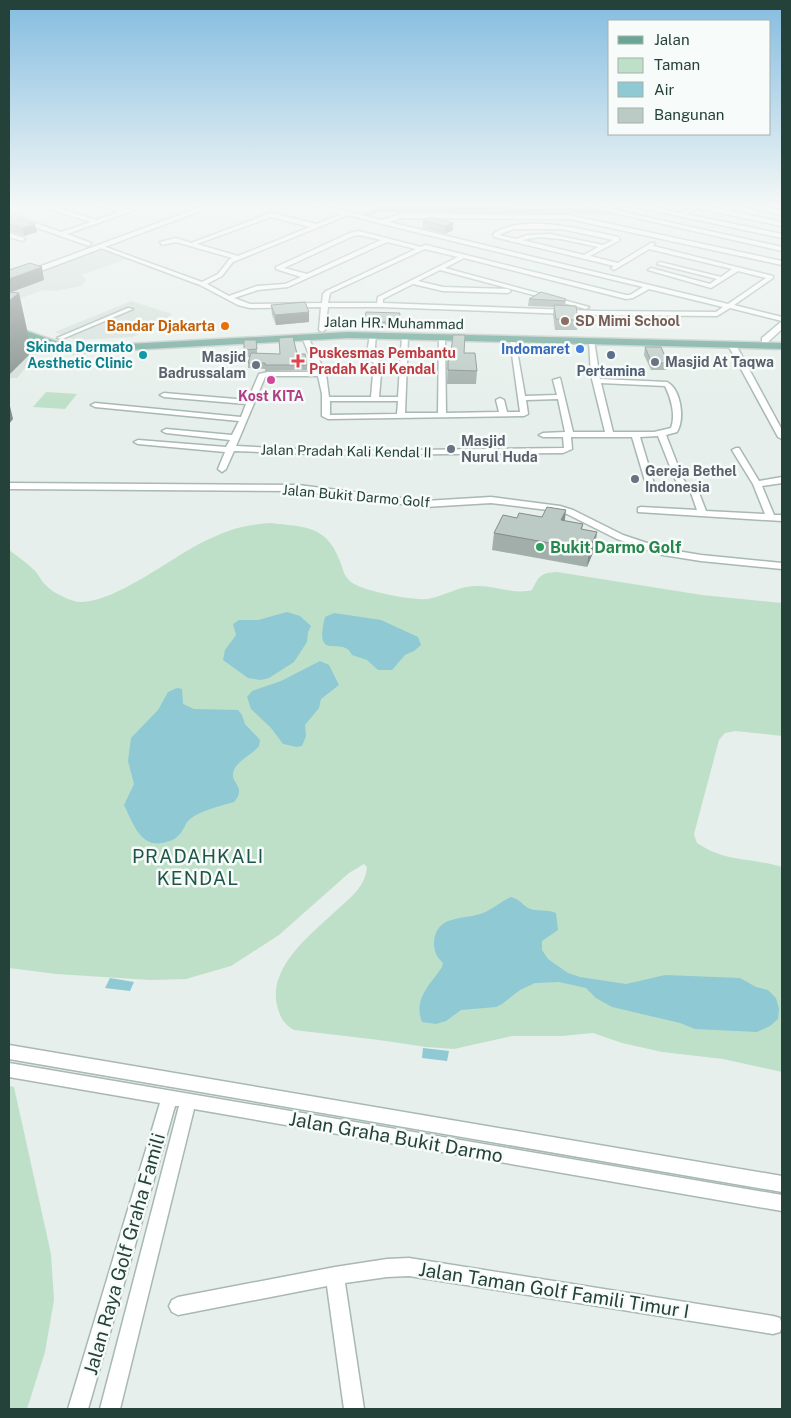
<svg xmlns="http://www.w3.org/2000/svg" width="791" height="1418" viewBox="0 0 791 1418" font-family="'Public Sans',sans-serif">
<rect width="100%" height="100%" fill="#e6efeb"/>
<g fill="#d4dfda">
<path d="M98,248L129,258L82,275L86,280L81,286L56,291L43,290L9,303V280Z"/>
<path d="M131,301L172,314L155,328L132,337L76,340L55,332Z"/>
<path d="M9,348L41,349L17,378H9Z"/>
</g>
<g fill="#bfe0c8">
<path d="M46,392L77,394L65,409L33,407Z"/>
<path d="M271,523C303,527 326,525 339,559C343,567 343,576 351,582C362,591 415,601 428,599C444,596 459,586 476,586C495,585 514,595 532,590C539,576 540,573 557,572L702,595L782,603V736L735,731L725,733L719,740L694,834L697,843C727,863 750,857 782,867V1072L723,1059L662,1052L622,1043L593,1033L562,1036H512L454,1049L426,1047L379,1040L294,1030C285,1025 281,1019 278,1009C265,969 311,934 337,910C351,897 365,887 367,867L364,864L349,873L279,935L231,966L186,979L151,980L56,974L9,968V550C17,556 26,562 33,569C37,572 39,577 42,581C49,590 60,596 71,600C103,613 174,555 205,541C230,529 243,525 271,523Z"/>
<path d="M9,1086L14,1087L51,1254L54,1300L45,1352L27,1409H9Z"/>
</g>
<g fill="#8ec9d4">
<path d="M287,612L300,616L311,626L308,632L307,642L294,662L269,678L261,680L248,678L223,660L225,650L236,635L233,624L239,620H258Z"/>
<path d="M334,613L381,620L418,637L421,645L414,651L405,655L392,670H378L367,660L352,655C343,634 313,665 325,617Z"/>
<path d="M320,661L329,665L339,685L321,699L319,708L305,725L306,736L302,746L297,747L283,744L271,728L251,709L247,697L252,691L281,681Z"/>
<path d="M177,688L182,689L183,704L194,709L238,710L242,715L245,724L260,740L259,746C252,755 239,759 234,770C228,783 248,786 234,802C220,806 202,810 190,819C185,823 184,830 179,835C175,839 171,841 166,842C141,850 133,823 124,805L134,784L128,761L131,738L158,710L168,692Z"/>
<path d="M511,897C519,899 522,904 528,908C537,912 547,909 556,913L558,930L542,941V950L548,959L568,973L580,977L626,984L665,975L740,978L756,987L768,990L776,998L779,1009L778,1019L770,1026L757,1032L695,1029L680,1023L612,1007L596,998L586,988L559,982L535,983L520,990L502,1004L496,1007L461,1010L446,1021L436,1024L422,1022C413,999 430,985 442,967L443,963C436,956 434,951 434,942C436,914 465,920 483,913C493,909 501,901 511,897Z"/>
<path d="M110,978L134,982L130,991L105,988Z"/>
<path d="M423,1048L449,1051L447,1061L422,1058Z"/>
</g>
<g fill="none" stroke-linecap="round" stroke-linejoin="round">
<path fill="#8ec9d4" fill-rule="evenodd" d="M625,204H635L619,214L406,212H380L365,218L361,215L379,207L617,208Z"/>
<g stroke="#a8b8b2" stroke-width="3">
<g id="street">
<path d="M33,204H42L97,220L120,212L93,204C104,204 117,211 127,210C136,208 142,204 152,204L67,234L91,243L89,246L9,218V214L61,232L91,222Z"/>
<path d="M306,204H316L382,220L401,214L569,215L782,261V265L569,219L401,218L389,222L728,304L766,278L738,271L711,288L648,270L651,268L710,284L717,279L657,264L660,262L721,277L732,269L649,249L614,270L611,268L614,266L494,237L493,234C522,213 585,230 618,237L620,240L590,256L618,263L651,243H655L653,246L773,276V278L734,305L782,317V321L730,308L717,316L598,315L380,307H328L325,330L322,332L319,330L321,307L250,308L238,305L200,285L98,247L103,246L202,282L218,274L229,260L232,258L176,242L162,245L160,242L176,238L191,243L271,213L316,224L342,214ZM348,215L382,224L643,287L630,295H626L426,245L421,247L359,231L350,233L276,267V269L301,277L285,284L257,286L229,296L207,284L222,276L233,262ZM271,217L310,227L238,256L197,244ZM513,229H561L613,240L603,245L550,234L528,235L516,239L499,235ZM359,235L381,240L307,274L284,268L353,236ZM539,237L561,239L598,247L584,255L522,240ZM387,242L416,249L326,291L323,294L322,303L250,304L234,298L258,290L288,287ZM425,249L458,257L378,297L377,303H328L330,293ZM464,258L626,299L633,298L649,289L723,307L716,312L598,311L383,303V299L413,284L443,291L508,293L511,291L508,289L443,287L418,281L440,270L586,309L589,307L445,268Z"/>
<path d="M575,204H586L782,247V251Z"/>
<path d="M639,204L680,213L697,204L782,222V226L698,208L686,214L782,234V238L637,207Z"/>
<path d="M736,204H748L782,211V215Z"/>
<path d="M9,233L24,238L25,239L22,241L9,237Z"/>
<path d="M128,308L133,309L62,339L57,338Z"/>
<path d="M373,333L376,335L374,358L382,362L379,397H398L402,336L405,334L408,336L405,413H438L439,337L442,335L445,337L446,413L499,412L496,400L500,398L504,400L507,412H520L510,340L515,339L525,396L557,395L553,380L560,378L573,432H605L591,375L589,341L594,340L600,379L667,382C681,389 685,419 677,432L666,435L683,479L687,484L696,485L706,511L765,514L753,484L732,450L736,448H739L759,481L782,477V483L762,486L774,515H782V521L638,512V508L641,507L697,510L690,490L682,489L675,479L658,436L640,437L654,484L650,487L646,484L632,437H571L572,449L563,453L337,455L234,451L226,469L222,472L218,469L225,452L138,444L134,442L138,440L226,447L230,440L166,433L162,431L166,429L232,435L239,421L95,407L91,405L95,403L241,417L246,404L164,397L160,395L164,393L248,400L259,374L268,372H316L302,337L305,335L308,337L326,374L329,397H371L374,363L366,359L370,335ZM269,376H318L322,394V416L328,419L524,416L528,414L526,400L558,399L565,432L543,433L539,435L543,437H563L564,448L337,451L236,446L265,377ZM601,383L665,386C671,398 676,415 671,428L654,432H613ZM330,401H398L397,414L330,415Z"/>
<path d="M732,343L736,345L782,430V439L778,437L728,345Z"/>
<path d="M9,483L298,485L425,501L491,497L560,506L573,510L623,535L665,549L701,555L782,563V569L701,561L663,555L617,539L567,514L556,511L491,503L425,507L298,491L9,489Z"/>
<path d="M9,1045L782,1176V1192L9,1059Z"/>
<path d="M9,1063L782,1195V1211L194,1109L120,1409H100L179,1106H175L88,1409H68L160,1103L9,1077Z"/>
<path d="M409,1258L773,1316L780,1318L782,1325L780,1332L773,1334L409,1276L387,1277L345,1283L364,1409H344L327,1286L178,1315L172,1312L169,1306L172,1300L178,1297L335,1267L387,1259Z"/>
</g>
</g>
<g stroke="#a4bbb3" stroke-width="3">
<g id="secondary">
<path d="M209,204H219L9,283V278Z"/>
<path d="M782,321V329L768,342H762V338Z"/>
<path d="M9,343L59,344L64,347L59,350L9,349Z"/>
</g>
</g>
<g stroke="#c2cac8" stroke-width="3">
<path id="primary" d="M9,325L73,347L348,332L782,343V349L348,338L73,353L56,349L9,331Z"/>
</g>
<use href="#street" fill="#fff" fill-rule="evenodd"/>
<use href="#secondary" fill="#fff" fill-rule="evenodd"/>
<use href="#primary" fill="#6aa596" fill-rule="evenodd"/>
</g>
<g fill="#a1aea9">
<path d="M411,204H477V205L417,206Z"/>
<path d="M524,204H563V206H525Z"/>
<path d="M9,216L35,224L37,232L24,236L9,231Z"/>
<path d="M431,217L453,230L445,234L423,228V221Z"/>
<path d="M529,299H566L565,305L578,320L577,330H555L553,315L554,307L528,306Z"/>
<path d="M271,305L309,322L276,325L272,315Z"/>
<path d="M400,316L399,326L364,325V322Z"/>
<path d="M257,347V354H297L307,365V370L265,371V369L248,368V363L250,357H245L244,350Z"/>
<path d="M645,347L668,363L667,370H651L644,355Z"/>
<path d="M448,352L464,353L477,371L476,384H447Z"/>
<path d="M517,518L565,521L583,524L582,529L595,548L587,567L492,550L494,533Z"/>
</g>
<g fill="#838d89">
<path d="M453,223V230L445,234V226Z"/>
<path d="M35,224L37,232L24,236L22,228Z"/>
<path d="M42,267L44,280L9,293V279Z"/>
<path d="M19,293L32,352L10,374L9,369V301Z"/>
<path d="M309,312V322L276,325L275,315Z"/>
<path d="M9,402L13,419L9,424Z"/>
<path d="M566,510L564,527L561,520Z"/>
<path d="M597,532L595,548L587,567L589,550Z"/>
</g>
<g fill="#bbcac4" stroke="#838d89">
<path d="M9,216L35,224L22,228L9,224Z"/>
<path d="M431,217L453,223L445,226L423,221Z"/>
<path d="M30,263L42,267L9,279V270Z"/>
<path d="M9,292L19,293L9,301Z"/>
<path d="M541,292L566,299L565,301L529,299Z"/>
<path d="M305,302L309,312L275,315L271,305Z"/>
<path d="M554,305L576,306L578,320L556,319Z"/>
<path d="M366,312L400,313L399,322H364Z"/>
<path d="M453,335H465L464,353H475L477,371L448,370V352H451Z"/>
<path d="M293,337L297,354H305L307,365H265V363H248L251,353L280,354L279,338Z"/>
<path d="M244,340H256L257,349L244,350Z"/>
<path d="M645,347H661L668,363H652Z"/>
<path d="M547,507L566,510L561,520L583,524L581,529L597,532L589,550L494,533L503,515L517,518L519,513L542,517Z"/>
</g>
<linearGradient id="sky" x2="0" y2="1"><stop stop-color="#84bce0"/><stop offset="0.51" stop-color="#f4f8f6"/><stop offset="1" stop-color="#f4f8f6" stop-opacity="0"/></linearGradient>
<rect width="791" height="403" fill="url(#sky)"/>
<circle fill="#8d6e63" stroke="#f7fbf9" stroke-width="2" cx="565" cy="321" r="5"/>
<circle fill="#e8710a" stroke="#f7fbf9" stroke-width="2" cx="225" cy="326" r="5"/>
<circle fill="#3f7fe0" stroke="#f7fbf9" stroke-width="2" cx="580" cy="349" r="5"/>
<circle fill="#0f9aa8" stroke="#f7fbf9" stroke-width="2" cx="143" cy="355" r="5"/>
<circle fill="#5c6f8a" stroke="#f7fbf9" stroke-width="2" cx="611" cy="355" r="5"/>
<path fill="#e0444e" stroke="#f7fbf9" stroke-width="2" d="M295.5 353.5h5v5h5v5h-5v5h-5v-5h-5v-5h5z"/>
<g fill="#6b7280" stroke="#f7fbf9" stroke-width="2">
<circle cx="655" cy="362" r="5"/>
<circle cx="256" cy="365" r="5"/>
<circle cx="451" cy="449" r="5"/>
<circle cx="635" cy="479" r="5"/>
</g>
<circle fill="#d1479c" stroke="#f7fbf9" stroke-width="2" cx="271" cy="380" r="5"/>
<circle fill="#2e9e5b" stroke="#f7fbf9" stroke-width="2" cx="540" cy="547" r="5"/>
<g text-anchor="middle" dominant-baseline="central" stroke-width="5" stroke-linejoin="round" paint-order="stroke">
<g font-size="14" font-weight="bold" fill="#785e54" stroke="#f7fbf9" text-anchor="start">
<text x="575" y="321">SD Mimi School</text>
</g>
<g font-size="14" fill="#24423a" stroke="#f7fbf9">
<text transform="translate(394 323) rotate(1)">Jalan HR. Muhammad</text>
<text transform="translate(346 451) rotate(1)">Jalan Pradah Kali Kendal II</text>
<text transform="translate(356 496) rotate(5)">Jalan Bukit Darmo Golf</text>
</g>
<g font-size="14" font-weight="bold" fill="#c56008" stroke="#f7fbf9" text-anchor="end">
<text x="215" y="326">Bandar Djakarta</text>
</g>
<g font-size="14" font-weight="bold" fill="#0d838f" stroke="#f7fbf9" text-anchor="end">
<text x="133" y="347">Skinda Dermato<tspan x="133" dy="16">Aesthetic Clinic</tspan></text>
</g>
<g font-size="14" font-weight="bold" fill="#366cbe" stroke="#f7fbf9" text-anchor="end">
<text x="570" y="349">Indomaret</text>
</g>
<g font-size="14" font-weight="bold" fill="#be3a42" stroke="#f7fbf9" text-anchor="start">
<text x="309" y="353">Puskesmas Pembantu<tspan x="309" dy="16">Pradah Kali Kendal</tspan></text>
</g>
<g font-size="14" font-weight="bold" fill="#5b616d" stroke="#f7fbf9" text-anchor="start">
<text x="246" y="357" text-anchor="end">Masjid<tspan x="246" dy="16">Badrussalam</tspan></text>
<text x="665" y="362">Masjid At Taqwa</text>
<text x="461" y="441">Masjid<tspan x="461" dy="16">Nurul Huda</tspan></text>
<text x="645" y="471">Gereja Bethel<tspan x="645" dy="16">Indonesia</tspan></text>
</g>
<g font-size="14" font-weight="bold" fill="#4e5e75" stroke="#f7fbf9">
<text x="611" y="371">Pertamina</text>
</g>
<g font-size="14" font-weight="bold" fill="#b23c85" stroke="#f7fbf9">
<text x="271" y="396">Kost KITA</text>
</g>
<g font-size="16" font-weight="bold" fill="#27864d" stroke="#f7fbf9" text-anchor="start">
<text x="550" y="547">Bukit Darmo Golf</text>
</g>
<g font-size="19" letter-spacing="1" fill="#1f5548" stroke="#f7fbf9">
<text x="198" y="856">PRADAHKALI<tspan x="198" dy="22">KENDAL</tspan></text>
</g>
<g font-size="19" fill="#24423a" stroke="#f7fbf9">
<text transform="translate(396 1137) rotate(10)">Jalan Graha Bukit Darmo</text>
<text transform="translate(124 1254) rotate(-74)">Jalan Raya Golf Graha Famili</text>
<text transform="translate(554 1290) rotate(9)">Jalan Taman Golf Famili Timur I</text>
</g>
</g>
<rect width="791" height="1418" fill="none" stroke="#24423a" stroke-width="20"/>
<rect x="608" y="20" width="162" height="115" fill="#f7fbf9" stroke="#a3b1ad"/>
<rect x="618" y="36" width="25" height="8" fill="#6aa596" stroke="#a3b1ad"/>
<text x="654" y="45" font-size="15" fill="#24423a">Jalan</text>
<rect x="618" y="58" width="25" height="15" fill="#bfe0c8" stroke="#a3b1ad"/>
<text x="654" y="70" font-size="15" fill="#24423a">Taman</text>
<rect x="618" y="82" width="25" height="15" fill="#8ec9d4" stroke="#a3b1ad"/>
<text x="654" y="95" font-size="15" fill="#24423a">Air</text>
<rect x="618" y="108" width="25" height="15" fill="#bbcac4" stroke="#a3b1ad"/>
<text x="654" y="120" font-size="15" fill="#24423a">Bangunan</text>
</svg>
